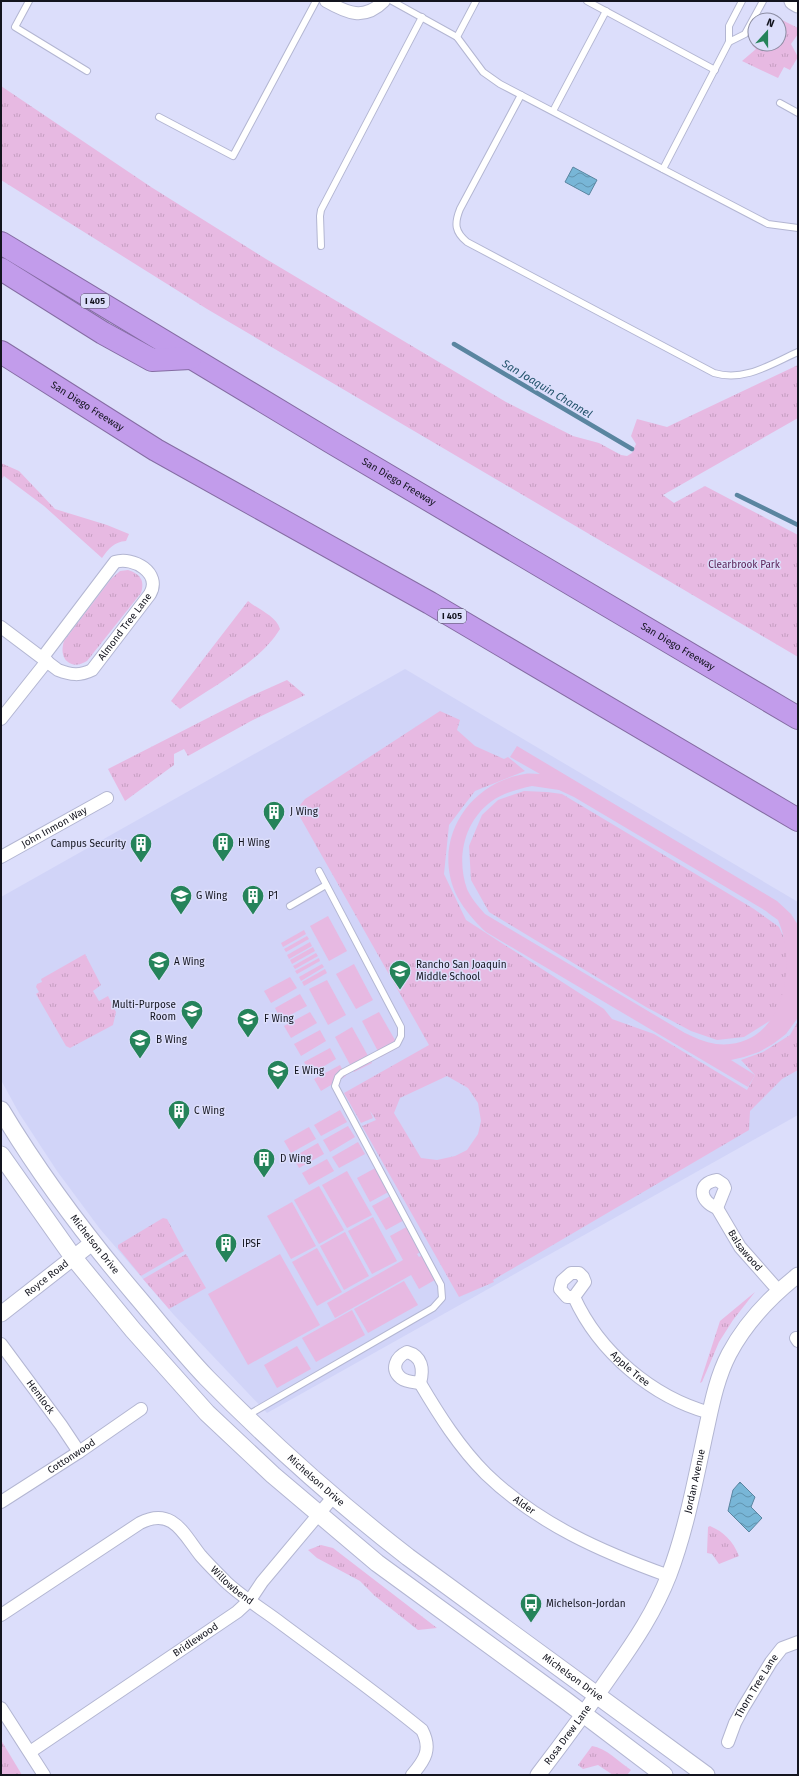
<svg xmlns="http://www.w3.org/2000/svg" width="799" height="1776" viewBox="0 0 799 1776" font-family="'Fira Sans',sans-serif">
<defs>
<pattern id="grass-tufts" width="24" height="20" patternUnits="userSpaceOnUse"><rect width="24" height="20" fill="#e7b9e2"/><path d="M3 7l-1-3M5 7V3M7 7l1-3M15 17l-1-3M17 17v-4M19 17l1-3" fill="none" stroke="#c59ec1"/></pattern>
<pattern id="water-waves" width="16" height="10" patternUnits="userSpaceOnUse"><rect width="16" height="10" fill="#78b6d7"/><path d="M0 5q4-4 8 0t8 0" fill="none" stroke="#6193ae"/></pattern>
</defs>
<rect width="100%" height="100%" fill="#dcdefb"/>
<path fill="#d1d4f8" d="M405,669L798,902V1115L267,1413L174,1315L100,1229L57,1171L19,1113L1,1080V897Z"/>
<g fill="url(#grass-tufts)" fill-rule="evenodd">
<path d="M768,13L798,28V34L791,44L798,57L790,70L784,67L778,78L742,61L756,49L752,45L755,39V44H779V20H765Z"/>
<path d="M1,86L151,187L266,259L506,402L573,436L599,443L621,455L627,456L632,453L636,444L631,436L637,419L667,427L798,365V418L663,495L674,503L705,486L798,535V657L207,309L1,180Z"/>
<path d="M1,463L19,471L55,509L107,525L129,534L126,541C114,542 109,548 102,558L44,506L4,476L1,480Z"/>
<path d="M128,570C140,574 145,580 141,593L87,661C71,671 58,659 64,641L111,579L120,571Z"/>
<path d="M248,601C259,610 276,616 280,629C260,662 211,688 180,709L171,701Z"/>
<path d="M287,680L305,695L251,721L188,756L184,749L174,754V765L125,801L108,769L251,696Z"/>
<path d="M440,711L460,720L457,730L475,746L504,759L508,757L525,771L475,791L449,825L444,874L466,920L604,1009L612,1019L654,1034L747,1090L755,1075L741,1060L763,1052L790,1035L798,1021V1070L782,1079L750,1111L749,1130L493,1280L494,1282L459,1297L362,1126L376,1120L370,1111L373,1118L361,1123L344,1093L429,1045L296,810L305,799ZM447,1076L468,1088L478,1103L481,1121L478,1134L467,1150L455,1156L437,1160L421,1158L394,1113L400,1098Z"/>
<path d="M524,791L547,792L562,794L754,909L779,927L791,953L792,977L786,1003L776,1017L744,1037L717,1040L691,1031L646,1007L489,912L471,880L469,846L482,815L498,800Z"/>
<path d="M85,954L101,985L93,991L99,1001L108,996L116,1012L113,1025L70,1048L66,1046L36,994L39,992L36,987L37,984L42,982L41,979Z"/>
<path d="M163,1218L167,1219L184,1251L141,1276L118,1248V1245Z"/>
<path d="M186,1254L206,1288L169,1309L143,1279Z"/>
<path d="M755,1292L733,1320L719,1342L702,1382L700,1383L720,1321Z"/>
<path d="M710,1526C724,1532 733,1541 739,1556L719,1564L712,1554L707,1553L708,1527Z"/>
<path d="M321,1545L333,1548L437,1628L418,1630L375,1596L360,1581L317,1558L308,1550Z"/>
<path d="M1,1740L22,1775H1Z"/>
<path d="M592,1746C606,1748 619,1762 631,1770L627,1775H613L598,1765L583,1769L578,1765Z"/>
</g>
<g fill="#e7b9e2" fill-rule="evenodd">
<path d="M517,746L777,901L791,914L798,925V1016L797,1019L786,1034L773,1044L759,1052L744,1057L731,1060L755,1075L748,1087L486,932C470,917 454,898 450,876C440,827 476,781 525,774C529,773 535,774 540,774L510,757ZM532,786L559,790L574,797L766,911C769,914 774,917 778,920C799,968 782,1051 716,1044C705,1042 695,1038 685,1033L485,914C478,906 471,898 467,889C456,858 464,821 492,801C503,793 518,789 532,786Z"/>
<path d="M328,916L347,951L329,961L310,926Z"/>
<path d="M304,930L306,934L283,947L281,943Z"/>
<path d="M307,936L309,939L286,952L284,949Z"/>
<path d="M310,942L312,946L289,959L287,955Z"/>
<path d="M313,947L315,951L292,964L290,960Z"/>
<path d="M316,953L318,956L295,969L293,966Z"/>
<path d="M319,958L320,961L297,974L295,971Z"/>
<path d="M322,964L324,967L301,981L299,977Z"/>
<path d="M354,964L373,1000L356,1009L336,974Z"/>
<path d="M325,969L327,973L304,986L302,982Z"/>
<path d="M290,977L297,988L271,1003L264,991Z"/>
<path d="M327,980L346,1015L328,1025L309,989Z"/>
<path d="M300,994L307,1006L281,1020L275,1008Z"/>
<path d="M310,1012L317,1023L291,1038L284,1026Z"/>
<path d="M379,1012L399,1047L381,1057L362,1021Z"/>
<path d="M352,1027L372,1063L354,1072L335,1037Z"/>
<path d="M320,1030L326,1041L301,1056L294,1044Z"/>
<path d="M330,1048L336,1059L311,1074L304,1062Z"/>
<path d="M340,1065L346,1076L321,1091L314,1079Z"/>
<path d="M340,1110L347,1122L321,1136L314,1125Z"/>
<path d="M348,1126L355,1137L330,1152L323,1140Z"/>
<path d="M309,1127L316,1139L291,1153L284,1141Z"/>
<path d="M358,1142L365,1154L339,1168L332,1157Z"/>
<path d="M318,1143L324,1154L299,1168L293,1157Z"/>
<path d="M327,1159L334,1171L309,1185L302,1173Z"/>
<path d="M379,1166L392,1190L370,1202L357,1178Z"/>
<path d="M347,1171L372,1215L347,1228L322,1185Z"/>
<path d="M319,1186L344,1230L319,1244L294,1200Z"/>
<path d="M394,1194L408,1218L386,1230L372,1206Z"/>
<path d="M292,1202L316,1246L291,1259L267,1216Z"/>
<path d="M373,1217L397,1261L372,1274L348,1231Z"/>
<path d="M412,1224L425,1249L417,1254L419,1257L427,1252L440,1277L419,1289L411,1275L335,1318L327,1303L403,1260L390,1236Z"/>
<path d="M345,1232L369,1276L344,1290L320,1246Z"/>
<path d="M317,1248L342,1292L317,1306L292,1262Z"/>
<path d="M280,1254L320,1325L248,1365L208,1294Z"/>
<path d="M404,1281L418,1305L368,1333L354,1309Z"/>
<path d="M352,1310L365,1335L316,1362L302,1338Z"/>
<path d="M297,1346L311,1369L277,1388L264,1365Z"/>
</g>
<g fill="url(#water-waves)" stroke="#5a85a0">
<path d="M573,167L597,180L589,195L565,182Z"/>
<path d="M740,1482L755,1497L751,1507L762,1518L749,1532L728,1511L733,1490Z"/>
</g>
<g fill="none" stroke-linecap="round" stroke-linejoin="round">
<g stroke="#5a85a0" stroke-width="4.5">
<path d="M454,344L632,449"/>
<path d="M737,495L798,525"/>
</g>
<g stroke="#b3b6d2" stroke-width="8">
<g id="service">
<path d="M29,1L15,27L87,71"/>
<path d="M392,1L457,37L483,72L500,84L768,224L798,228"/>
<path d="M587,1L715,70"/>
<path d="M457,37L476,1"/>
<path d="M729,42L745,34L763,1"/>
<path d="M521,95L460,209C454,224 455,232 467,242L714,373C745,382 771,364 798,352"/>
<path d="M780,103L798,113"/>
<path d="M553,111L606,11"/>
<path d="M159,117L233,156L316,1"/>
<path d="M663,169L729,42V26L742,1"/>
<path d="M321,246L320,216L321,210L422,17"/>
<path d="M290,906L326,885"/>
<path d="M248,1415L433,1308L442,1298L441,1285L335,1086L338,1077L342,1073L397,1044L401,1036V1027L319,871"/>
</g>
</g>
<g stroke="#b3b6d2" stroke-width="14">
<g id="minor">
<path d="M326,1C347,13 364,21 384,1"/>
<path id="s1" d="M1,627L58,670C71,675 80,676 92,670L150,594C162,573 133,556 115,562L43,657"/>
<path d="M1,719L47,661"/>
<path id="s2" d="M1,857L107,798"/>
<path d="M717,1180L723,1184L725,1188L717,1208C700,1202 696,1183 717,1180Z"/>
<path id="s3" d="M717,1208L740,1247L778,1290"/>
<path d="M571,1273H579L583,1277L585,1282L574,1297H567L560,1289L562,1281Z"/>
<path id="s4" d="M574,1297C599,1352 652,1397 710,1413"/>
<path d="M796,1338L798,1341"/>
<path id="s5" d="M1,1344L61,1425L79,1452"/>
<path d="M407,1352C422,1356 424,1369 420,1383C413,1382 406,1382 401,1378C390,1369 396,1357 407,1352Z"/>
<path id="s6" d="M420,1383C439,1415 459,1447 486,1474C538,1524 602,1552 669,1576"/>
<path id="s7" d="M1,1502L79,1452L141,1409"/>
<path id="s8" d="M1,1615L140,1523C173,1506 184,1535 201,1556C209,1565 218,1574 226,1582C243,1598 264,1610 282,1624C329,1659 377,1693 422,1730C432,1749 425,1760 412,1775"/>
<path d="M1,1708L44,1775"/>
<path id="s9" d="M728,1742L735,1723L743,1708L771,1662L782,1648L798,1642"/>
<path id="s10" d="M30,1752L237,1612L250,1600L262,1582L334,1496"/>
</g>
</g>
<g stroke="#b3b6d2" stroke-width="17">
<g id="tertiary">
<path id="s11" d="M1,1314L92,1243"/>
<path id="s12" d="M538,1775C564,1741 589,1707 613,1672C635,1641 655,1611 669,1575C686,1530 695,1482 705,1435C711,1408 716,1379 729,1354C746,1322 770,1297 798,1275"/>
</g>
</g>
<g stroke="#b3b6d2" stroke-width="19">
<g id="secondary">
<path d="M793,1L798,4"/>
<path id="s13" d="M1,1110C40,1175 85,1235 134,1293C158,1321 181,1351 207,1378C270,1442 337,1502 408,1557L706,1775"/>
<path d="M1,1155L73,1257L133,1330L207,1413L273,1475L377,1563L565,1700L664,1775"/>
</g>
</g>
<g stroke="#856ca3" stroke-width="24">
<g id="motorway">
<path id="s14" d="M1,243L331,442L798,718"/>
<path d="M1,269L103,333L152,360L190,358"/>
<path id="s15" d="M1,352L156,450L430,603L798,820"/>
</g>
</g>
<use href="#service" stroke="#fff" stroke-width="6"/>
<use href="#minor" stroke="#fff" stroke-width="12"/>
<use href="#tertiary" stroke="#fff" stroke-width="15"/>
<use href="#secondary" stroke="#fff" stroke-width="17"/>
<use href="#motorway" stroke="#c29ceb" stroke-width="22"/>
</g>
<defs>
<g id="building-pin" transform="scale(1.15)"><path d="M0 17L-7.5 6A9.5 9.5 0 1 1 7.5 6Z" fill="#25835a" stroke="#dcdefb"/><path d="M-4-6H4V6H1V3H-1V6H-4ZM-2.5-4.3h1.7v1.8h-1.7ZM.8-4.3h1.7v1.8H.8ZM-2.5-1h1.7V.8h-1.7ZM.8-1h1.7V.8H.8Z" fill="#fff"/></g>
<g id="school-pin" transform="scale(1.15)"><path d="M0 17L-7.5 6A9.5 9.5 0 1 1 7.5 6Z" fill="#25835a" stroke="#dcdefb"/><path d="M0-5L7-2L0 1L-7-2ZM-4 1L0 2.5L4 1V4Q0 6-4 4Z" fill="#fff"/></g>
<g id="bus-pin" transform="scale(1.15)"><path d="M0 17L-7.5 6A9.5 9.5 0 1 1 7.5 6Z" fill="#25835a" stroke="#dcdefb"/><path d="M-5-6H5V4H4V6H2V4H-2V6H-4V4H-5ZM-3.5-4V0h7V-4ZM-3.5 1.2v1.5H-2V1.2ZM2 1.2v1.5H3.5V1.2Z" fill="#fff"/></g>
</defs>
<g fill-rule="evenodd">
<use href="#building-pin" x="274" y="812"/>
<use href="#building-pin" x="223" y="843"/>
<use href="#building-pin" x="141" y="844"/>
<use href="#school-pin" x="181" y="896"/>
<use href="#building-pin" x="253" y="896"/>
<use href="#school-pin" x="159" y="962"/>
<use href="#school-pin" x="400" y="971"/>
<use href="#school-pin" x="192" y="1011"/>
<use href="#school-pin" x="248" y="1019"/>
<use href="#school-pin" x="140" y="1040"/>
<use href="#school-pin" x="278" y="1071"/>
<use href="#building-pin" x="179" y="1111"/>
<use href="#building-pin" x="264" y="1159"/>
<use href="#building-pin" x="226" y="1244"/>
<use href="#bus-pin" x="531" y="1604"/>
</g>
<g text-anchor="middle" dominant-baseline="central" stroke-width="3" stroke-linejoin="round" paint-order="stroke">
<g fill="#dcdefb" stroke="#4f5160" stroke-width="1">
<rect x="81" y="294" width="28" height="14" rx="3"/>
<rect x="438" y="609" width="28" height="14" rx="3"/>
</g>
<g font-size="9" font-weight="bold" fill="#13141e">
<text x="95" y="301">I 405</text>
<text x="452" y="616">I 405</text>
</g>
<g font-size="10" fill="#13141e" stroke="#dcdefb">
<text stroke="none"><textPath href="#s15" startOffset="102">San Diego Freeway</textPath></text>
<text stroke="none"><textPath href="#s14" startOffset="464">San Diego Freeway</textPath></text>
<text stroke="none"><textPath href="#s1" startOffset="161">Almond Tree Lane</textPath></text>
<text stroke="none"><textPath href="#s14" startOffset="788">San Diego Freeway</textPath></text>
<text stroke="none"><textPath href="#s2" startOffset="61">John Inmon Way</textPath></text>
<text stroke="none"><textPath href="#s13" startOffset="164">Michelson Drive</textPath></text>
<text stroke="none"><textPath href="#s3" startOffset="51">Balsawood</textPath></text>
<text stroke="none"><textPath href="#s11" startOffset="58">Royce Road</textPath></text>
<text stroke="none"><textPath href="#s4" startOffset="92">Apple Tree</textPath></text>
<text stroke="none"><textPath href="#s5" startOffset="66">Hemlock</textPath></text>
<text stroke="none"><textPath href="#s7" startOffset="84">Cottonwood</textPath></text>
<text stroke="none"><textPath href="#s13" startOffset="488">Michelson Drive</textPath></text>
<text stroke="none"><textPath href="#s12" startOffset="337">Jordan Avenue</textPath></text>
<text stroke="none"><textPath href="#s6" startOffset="162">Alder</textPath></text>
<text stroke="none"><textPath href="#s8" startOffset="288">Willowbend</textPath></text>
<text stroke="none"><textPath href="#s10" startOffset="200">Bridlewood</textPath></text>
<text stroke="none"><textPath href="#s13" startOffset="812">Michelson Drive</textPath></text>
<text stroke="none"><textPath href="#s9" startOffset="63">Thorn Tree Lane</textPath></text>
<text stroke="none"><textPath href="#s12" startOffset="50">Rosa Drew Lane</textPath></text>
</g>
<g font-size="10" fill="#5c2459" stroke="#dcdefb">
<text x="744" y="565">Clearbrook Park</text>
</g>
<g font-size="10" fill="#13141e" stroke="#dcdefb" text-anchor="start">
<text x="290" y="812">J Wing</text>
<text x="238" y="843">H Wing</text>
<text x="126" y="844" text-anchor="end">Campus Security</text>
<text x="196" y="896">G Wing</text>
<text x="268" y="896">P1</text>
<text x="174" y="962">A Wing</text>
<text x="416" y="965">Rancho San Joaquin<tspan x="416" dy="12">Middle School</tspan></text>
<text x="176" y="1005" text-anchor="end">Multi-Purpose<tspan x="176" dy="12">Room</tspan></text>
<text x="264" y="1019">F Wing</text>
<text x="156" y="1040">B Wing</text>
<text x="294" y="1071">E Wing</text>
<text x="194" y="1111">C Wing</text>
<text x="280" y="1159">D Wing</text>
<text x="242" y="1244">IPSF</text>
<text x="546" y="1604">Michelson-Jordan</text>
</g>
<g font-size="11" font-style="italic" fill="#205169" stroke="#dcdefb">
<text transform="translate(547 389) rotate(31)">San Joaquin Channel</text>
</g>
</g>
<rect width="799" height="1776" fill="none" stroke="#13141e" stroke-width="4"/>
<g transform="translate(767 32) rotate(21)"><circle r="19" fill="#dcdefb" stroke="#8c8da3"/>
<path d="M0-3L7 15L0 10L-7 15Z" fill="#25835a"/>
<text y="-6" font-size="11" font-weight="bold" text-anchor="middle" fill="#13141e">N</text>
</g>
</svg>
